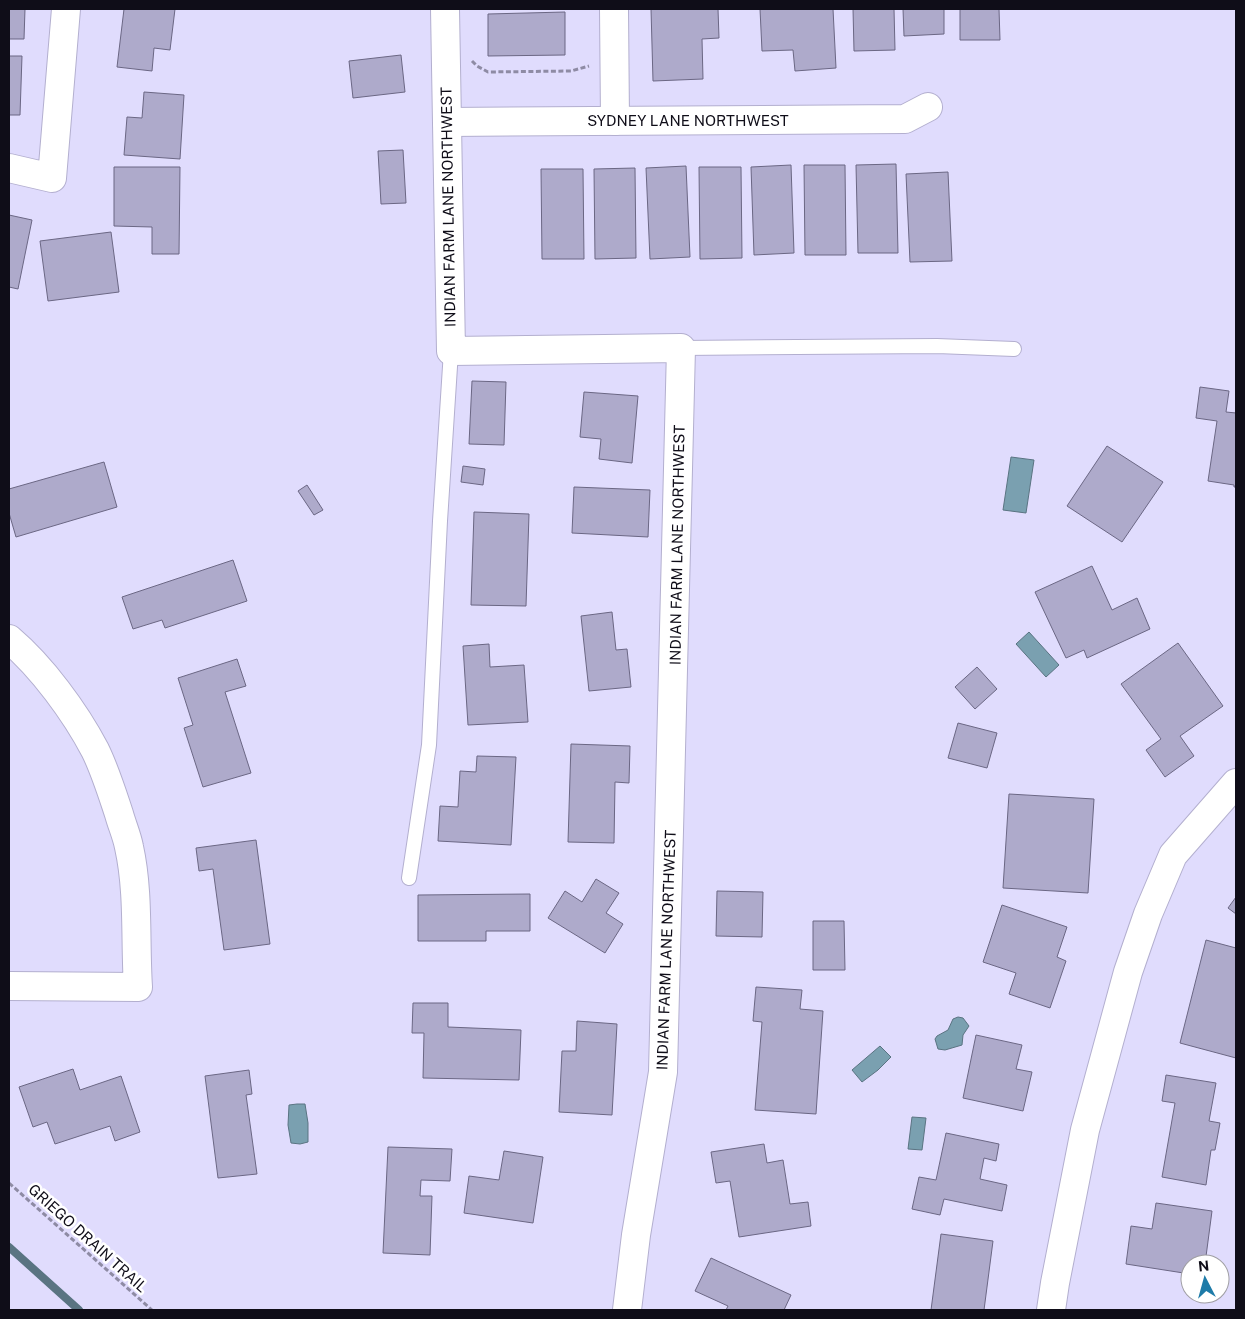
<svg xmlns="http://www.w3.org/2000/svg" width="1245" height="1319" viewBox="0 0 1245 1319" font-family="'Public Sans',sans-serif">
<rect width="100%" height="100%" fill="#e0dcfd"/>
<g fill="#7aa0b0" stroke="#5a7482">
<path d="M1011,457L1034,460L1026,513L1003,510Z"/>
<path d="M1029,632L1059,665L1046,677L1016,644Z"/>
<path d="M958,1017L963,1018L969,1026L963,1035L962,1045L945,1050L938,1049L935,1039L937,1036L948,1030L953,1019Z"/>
<path d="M880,1046L891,1057L878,1070L862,1082L852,1070Z"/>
<path d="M297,1104H305L308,1123V1142L300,1144L291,1143L288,1125L289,1105Z"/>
<path d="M912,1117L926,1118L922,1150L908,1149Z"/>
</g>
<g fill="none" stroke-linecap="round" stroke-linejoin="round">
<path stroke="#5a7482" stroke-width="8" d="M9,1247L79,1310"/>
</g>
<g fill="#aeaacb" stroke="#6b6784">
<path d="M9,9H25L24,39H9Z"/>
<path d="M124,9H175L170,50L154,48L152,71L117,67Z"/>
<path d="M651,9H718L719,38L702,39L703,79L653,81Z"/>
<path d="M760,9H833L836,68L795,71L793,50L762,51Z"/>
<path d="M853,9H894L895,50L854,51Z"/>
<path d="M903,9H944V34L904,36Z"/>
<path d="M960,9H999L1000,40H960Z"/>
<path d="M565,12V55L488,56V14Z"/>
<path d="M401,55L405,92L353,98L349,61Z"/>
<path d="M9,56H22L20,115H9Z"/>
<path d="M144,92L184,95L180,159L124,155L127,117L142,118Z"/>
<path d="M403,150L406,203L381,204L378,151Z"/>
<path d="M896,164L898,253H858L856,165Z"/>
<path d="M791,165L794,253L754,255L751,167Z"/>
<path d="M804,165H845L846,255H805Z"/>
<path d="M686,166L690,257L650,259L646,168Z"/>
<path d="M114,167H180L179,254H152V227L114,226Z"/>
<path d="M699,167H741L742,258L700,259Z"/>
<path d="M635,168L636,258L595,259L594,169Z"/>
<path d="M541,169H583L584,259H542Z"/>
<path d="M948,172L952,261L910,262L906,174Z"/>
<path d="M9,215L32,220L18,289L9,287Z"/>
<path d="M111,232L119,292L48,301L40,241Z"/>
<path d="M472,381L506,382L504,445L469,444Z"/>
<path d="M1200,387L1229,391L1226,412L1236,413V487H1234V485L1208,481L1217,421L1196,418Z"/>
<path d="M584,392L638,396L632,463L599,459L601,439L580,437Z"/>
<path d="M1107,446L1163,482L1122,542L1067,506Z"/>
<path d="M104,462L117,507L16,537L9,513V489Z"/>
<path d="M463,466L485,469L483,485L461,482Z"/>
<path d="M307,485L323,510L314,515L298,491Z"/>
<path d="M574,487L650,490L648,537L572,533Z"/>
<path d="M474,512L529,514L526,606L471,605Z"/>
<path d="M233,560L247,601L165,628L162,620L133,629L122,597Z"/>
<path d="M1092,566L1112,610L1137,598L1150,629L1087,658L1084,650L1066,658L1035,592Z"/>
<path d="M612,612L616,650L627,649L631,687L589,691L581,616Z"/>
<path d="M1178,643L1223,706L1180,736L1194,756L1165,777L1146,750L1161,739L1121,684Z"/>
<path d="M489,644L490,667L524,665L528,722L468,725L463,646Z"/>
<path d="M237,659L246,686L225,692L251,773L203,787L184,728L193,725L178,678Z"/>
<path d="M977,667L997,689L975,709L955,687Z"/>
<path d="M958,723L997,733L987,768L948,758Z"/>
<path d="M571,744L630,746L629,783L615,782L614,843L568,842Z"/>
<path d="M477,756L516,757L511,845L438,841L440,806L458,807L460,771L476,772Z"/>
<path d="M1009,794L1094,799L1088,893L1003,888Z"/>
<path d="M256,840L270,944L224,950L213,869L199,871L196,848Z"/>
<path d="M596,879L619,893L606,913L623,924L605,953L548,918L565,891L582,902Z"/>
<path d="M717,891L763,892L762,937L716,936Z"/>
<path d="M530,894V931H486V941H418V895Z"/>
<path d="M1236,897V914L1228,908Z"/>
<path d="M1002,905L1067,927L1057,957L1066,961L1050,1008L1009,994L1016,973L983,962Z"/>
<path d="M813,921H844L845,970H813Z"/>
<path d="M1206,940L1236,948V1058L1180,1043Z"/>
<path d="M756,987L802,990L800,1009L823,1011L816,1114L755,1110L762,1022L753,1021Z"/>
<path d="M413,1003H448V1027L521,1030L519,1080L423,1078L424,1033H412Z"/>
<path d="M577,1021L617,1024L612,1115L559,1112L562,1051H576Z"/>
<path d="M976,1035L1022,1045L1016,1069L1032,1072L1023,1111L963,1098Z"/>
<path d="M73,1069L80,1090L121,1076L140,1132L115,1141L110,1126L55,1144L47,1122L33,1127L19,1087Z"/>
<path d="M249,1070L252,1094L246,1095L257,1174L218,1178L205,1076Z"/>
<path d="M1166,1075L1216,1083L1209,1121L1220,1123L1215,1150H1211L1206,1185L1162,1177L1175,1103L1162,1101Z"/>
<path d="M946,1133L999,1144L996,1161L984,1158L980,1179L1007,1185L1002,1211L944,1199L940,1215L912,1209L919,1177L936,1180Z"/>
<path d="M764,1144L767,1163L783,1160L790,1204L808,1202L811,1226L739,1237L730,1181L716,1183L711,1152Z"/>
<path d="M388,1147L452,1149L450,1181L421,1180L420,1196H432L430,1255L383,1253Z"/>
<path d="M504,1151L543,1157L533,1223L464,1213L469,1176L499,1180Z"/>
<path d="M1156,1203L1212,1211L1205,1264H1190V1274L1126,1264L1131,1226L1152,1229Z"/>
<path d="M941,1234L993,1241L984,1310H931Z"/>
<path d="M711,1258L791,1295L784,1310H726L728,1306L695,1291Z"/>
</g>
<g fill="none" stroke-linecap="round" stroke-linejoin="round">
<g stroke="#b3afcf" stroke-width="16">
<g id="lane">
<path d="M681,348L937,346L1014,349"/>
<path d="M409,878L429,745L440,521L451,351"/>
</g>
</g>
<g stroke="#b3afcf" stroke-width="30">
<g id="street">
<path d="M445,9L451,351L681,348L663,1072L636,1235L627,1310"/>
<path d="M614,9L615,121"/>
<path d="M447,122L905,119L928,107"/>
<path d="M9,168L52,178L66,9"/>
<path d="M9,639C42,667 75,712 95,750C105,770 112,793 119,814C122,825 127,836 129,847C139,892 135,941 138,987L9,986"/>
<path d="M1051,1310L1055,1283L1085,1130L1128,972L1148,914L1173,855L1236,783"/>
</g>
</g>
<g stroke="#8e8ba4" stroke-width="3" stroke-dasharray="5 2.5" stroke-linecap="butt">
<path d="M472,61L477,66L488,72L571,71L589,66"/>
<path d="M9,1183L152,1310"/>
</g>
<use href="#lane" stroke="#fff" stroke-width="14"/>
<use href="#street" stroke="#fff" stroke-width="28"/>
</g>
<g text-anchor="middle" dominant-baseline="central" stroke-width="5" stroke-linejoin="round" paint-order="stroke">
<g font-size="15" fill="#0f0d18" stroke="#fff">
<text x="688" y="120">SYDNEY LANE NORTHWEST</text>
<text transform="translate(448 207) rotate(-91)">INDIAN FARM LANE NORTHWEST</text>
<text transform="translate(677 545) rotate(-89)">INDIAN FARM LANE NORTHWEST</text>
<text transform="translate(666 950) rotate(-88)">INDIAN FARM LANE NORTHWEST</text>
<text transform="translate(88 1238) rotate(42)">GRIEGO DRAIN TRAIL</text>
</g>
</g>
<rect width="1245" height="1319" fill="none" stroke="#0f0d18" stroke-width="20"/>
<g transform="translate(1205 1279) rotate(354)"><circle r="24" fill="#ffffff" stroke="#9f9ea3"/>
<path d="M0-4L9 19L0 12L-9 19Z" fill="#1e7ba8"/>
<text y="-8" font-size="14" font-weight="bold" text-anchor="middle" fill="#0f0d18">N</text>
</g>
</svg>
